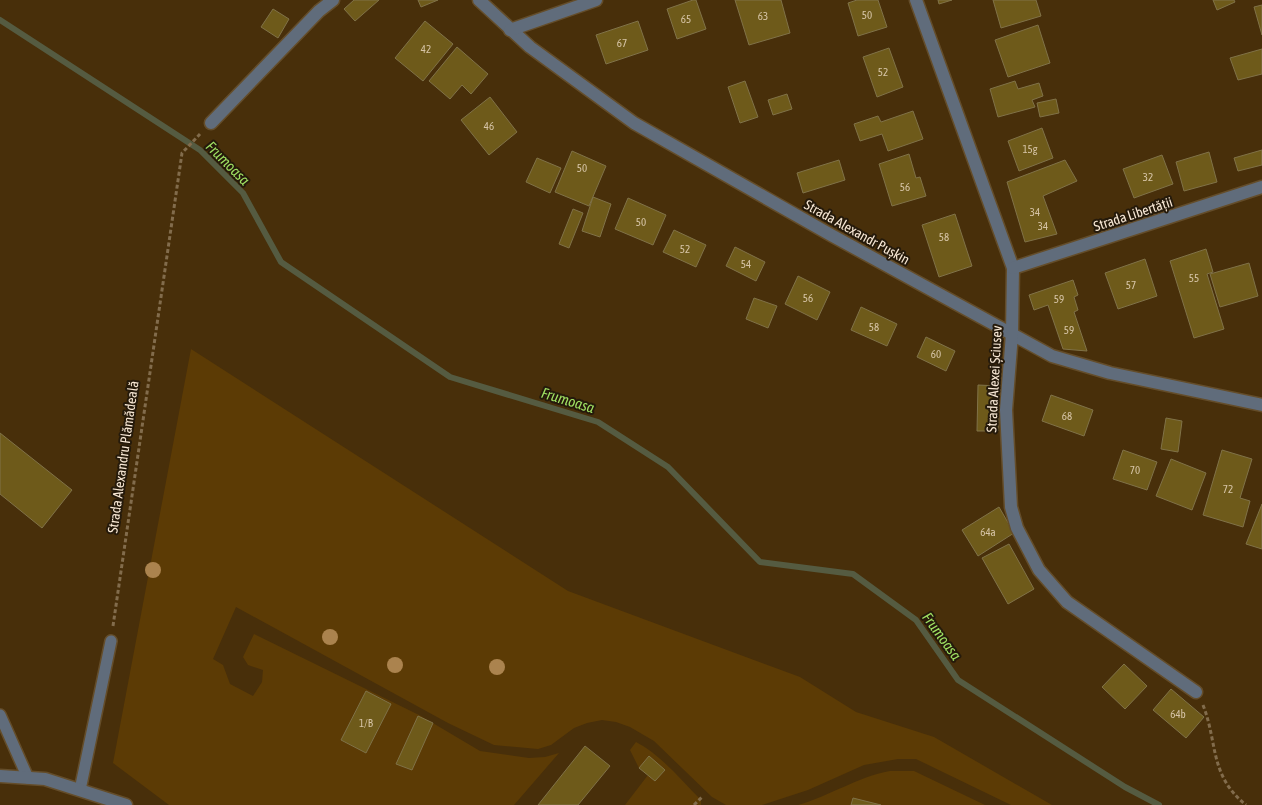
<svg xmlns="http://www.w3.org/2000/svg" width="1262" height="805" viewBox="0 0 1262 805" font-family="'Asap Condensed',sans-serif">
<rect width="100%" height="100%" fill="#482f0a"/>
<g fill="#5c3b05" fill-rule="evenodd">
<path d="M191,349L568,591L800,677L856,712L934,737L1052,805H1011L916,759H898L864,765L808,790L762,805H726L712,797L654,741L630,727L616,722L602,720L587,723L574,728L551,745L538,749L494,745L448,723L236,607L213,659L223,665L230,684L253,696L262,682L263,670L248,665L243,657L254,634L421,716L480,751L529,758L545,757L559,753L514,805H169L113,763ZM366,691L391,704L366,753L341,740ZM418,716L433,723L411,770L397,764Z"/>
<path d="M636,742C661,755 681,780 701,800V805H625L648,775L655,781L665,770L639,768L630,750Z"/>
<path d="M890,771H914L985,805H798C830,796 857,777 890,771Z"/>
</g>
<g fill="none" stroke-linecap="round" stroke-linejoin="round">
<path stroke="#555b41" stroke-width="6" d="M0,20L200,150L243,193L281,262L450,377L598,422L668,467L760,562L853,574L916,620L958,680L1125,787L1159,805"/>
</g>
<g fill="#6e5a1a" stroke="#807248">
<path d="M354,0H379L355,21L344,9Z"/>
<path d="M418,0H438L421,7Z"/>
<path d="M693,0H696L706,29L677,39L667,9Z"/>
<path d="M735,0H781L790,33L749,45Z"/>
<path d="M857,0H878L887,27L858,36L848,3Z"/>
<path d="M938,0H952L939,4Z"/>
<path d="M993,0H1036L1041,16L1001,28Z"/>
<path d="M1213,0H1234L1235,2L1217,10Z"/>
<path d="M1262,5V35L1254,7Z"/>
<path d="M273,9L289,19L278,38L261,27Z"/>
<path d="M425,21L453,44L423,81L395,58Z"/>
<path d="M638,21L648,50L606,64L596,35Z"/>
<path d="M1038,25L1050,63L1008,77L995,40Z"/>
<path d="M457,47L488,74L471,94L462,85L450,99L429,81Z"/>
<path d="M889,48L903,87L877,97L863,57Z"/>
<path d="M1262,49V74L1238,80L1230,58Z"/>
<path d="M745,81L758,117L740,123L728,87Z"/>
<path d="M1015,81L1018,89L1039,83L1043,96L1032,100L1035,107L998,117L990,89Z"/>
<path d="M787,94L792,109L773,115L768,100Z"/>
<path d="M490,97L517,132L489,155L461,120Z"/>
<path d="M1056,99L1059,113L1040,117L1037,103Z"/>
<path d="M913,111L923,139L888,151L882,134L860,141L854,124L878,116L881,122Z"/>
<path d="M1042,128L1053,158L1019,171L1008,141Z"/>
<path d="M1262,150V165L1238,171L1234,158Z"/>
<path d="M572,151L606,166L589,206L555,192Z"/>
<path d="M1209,152L1217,182L1184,191L1176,162Z"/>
<path d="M909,154L916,178L920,177L926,196L892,206L879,164Z"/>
<path d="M1162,155L1173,184L1134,198L1123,169Z"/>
<path d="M537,158L561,168L550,193L526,182Z"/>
<path d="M839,160L845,180L803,193L797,173Z"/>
<path d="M1065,160L1077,181L1043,196L1057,234L1025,242L1007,182Z"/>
<path d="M593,197L611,204L600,237L582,231Z"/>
<path d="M628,198L666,215L653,245L615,229Z"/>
<path d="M573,209L583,213L569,248L559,244Z"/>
<path d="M955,214L972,266L939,277L922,225Z"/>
<path d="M674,230L706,245L696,267L663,252Z"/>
<path d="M735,247L765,262L756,281L726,266Z"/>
<path d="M1206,249L1213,272L1207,274L1224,329L1194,338L1170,261Z"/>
<path d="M1145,259L1157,296L1118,309L1105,273Z"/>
<path d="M1249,263L1258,296L1220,307L1210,274Z"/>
<path d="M798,276L830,292L817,320L785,304Z"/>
<path d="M1073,280L1078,295L1074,297L1078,310L1074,312L1087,351L1063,349L1048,305L1034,310L1029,295Z"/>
<path d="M754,298L777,306L768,328L746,319Z"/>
<path d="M861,307L897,324L887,346L851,330Z"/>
<path d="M926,337L955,351L946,371L917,357Z"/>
<path d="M978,385L999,386L998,431H977Z"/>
<path d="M1051,395L1093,410L1084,436L1042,421Z"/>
<path d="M1166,418L1182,421L1178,452L1161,449Z"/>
<path d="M0,433L72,490L42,528L0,494Z"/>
<path d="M1123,450L1157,462L1147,490L1113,479Z"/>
<path d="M1222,450L1252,459L1240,498L1250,501L1243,527L1203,515Z"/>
<path d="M1171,459L1206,473L1192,510L1156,496Z"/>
<path d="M1262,504V549L1246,544Z"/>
<path d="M999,507L1014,533L978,556L962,530Z"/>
<path d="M1009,544L1034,589L1008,604L982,558Z"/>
<path d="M1124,664L1147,686L1125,709L1102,687Z"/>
<path d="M1171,689L1204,717L1186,738L1153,710Z"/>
<path d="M366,691L391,704L366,753L341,740Z"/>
<path d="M418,716L433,723L412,770L396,764Z"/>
<path d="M585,746L610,766L578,805H538Z"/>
<path d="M649,756L665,770L655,781L639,768Z"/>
<path d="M853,798L881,805H851Z"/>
</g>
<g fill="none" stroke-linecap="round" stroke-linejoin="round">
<g stroke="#644d2a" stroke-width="14">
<g id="service">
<path d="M0,715L28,778"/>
<path d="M80,790L111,641"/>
</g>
</g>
<g stroke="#644d2a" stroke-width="15">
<g id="minor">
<path d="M479,0L530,47L634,123L831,235L1052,356L1110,373L1262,405"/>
<path d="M916,0L1013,268L1012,334L1006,410L1011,507L1017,528L1039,570L1067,602L1196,692"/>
<path d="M510,30L596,0"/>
<path d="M211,123L319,11L333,0"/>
<path d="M1013,268L1262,187"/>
<path d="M0,776L45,779L126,805"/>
</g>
</g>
<g stroke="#826c4c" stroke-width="3" stroke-dasharray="4 2.5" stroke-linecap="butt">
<path d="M113,626L182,153L200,134"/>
<path d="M1203,705C1218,743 1209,775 1246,805"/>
<path d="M694,805L703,796"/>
</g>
<use href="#service" stroke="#606c7b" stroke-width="11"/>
<use href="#minor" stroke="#606c7b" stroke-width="12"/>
</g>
<g fill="#ab834e">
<circle cx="153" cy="570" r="8"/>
<circle cx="330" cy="637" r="8"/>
<circle cx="395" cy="665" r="8"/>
<circle cx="497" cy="667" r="8"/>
</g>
<g text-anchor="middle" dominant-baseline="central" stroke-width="4" stroke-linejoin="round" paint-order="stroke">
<g font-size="11" fill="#d6c4a6">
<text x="867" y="15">50</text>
<text x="763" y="16">63</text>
<text x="686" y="19">65</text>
<text x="622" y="43">67</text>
<text x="426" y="49">42</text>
<text x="883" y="72">52</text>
<text x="489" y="126">46</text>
<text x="1030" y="149">15g</text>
<text x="582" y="168">50</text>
<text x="1148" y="177">32</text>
<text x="905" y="187">56</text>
<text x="1035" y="212">34</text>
<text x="641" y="222">50</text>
<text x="1043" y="226">34</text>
<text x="944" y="237">58</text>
<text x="685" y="249">52</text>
<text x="746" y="264">54</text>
<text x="1194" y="278">55</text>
<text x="1131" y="285">57</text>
<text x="808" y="298">56</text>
<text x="1059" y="299">59</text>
<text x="874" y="327">58</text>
<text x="1069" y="330">59</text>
<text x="936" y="354">60</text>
<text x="1067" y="416">68</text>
<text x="1135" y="470">70</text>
<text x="1228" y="489">72</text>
<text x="988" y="532">64a</text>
<text x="1178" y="714">64b</text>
<text x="366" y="723">1/B</text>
</g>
<g font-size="14" fill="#f8e8d5" stroke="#251a0b">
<text transform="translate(1133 214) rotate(-18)">Strada Libertății</text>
<text transform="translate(857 232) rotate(29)">Strada Alexandr Pușkin</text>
<text transform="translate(994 379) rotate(-87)">Strada Alexei Șciusev</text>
<text transform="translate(123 457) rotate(-82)">Strada Alexandru Plămădeală</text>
</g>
<g font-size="15" font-style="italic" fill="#9fe062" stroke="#251a0b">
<text transform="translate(228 163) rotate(45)">Frumoasa</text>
<text transform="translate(568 400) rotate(17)">Frumoasa</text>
<text transform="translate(942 636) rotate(54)">Frumoasa</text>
</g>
</g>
</svg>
